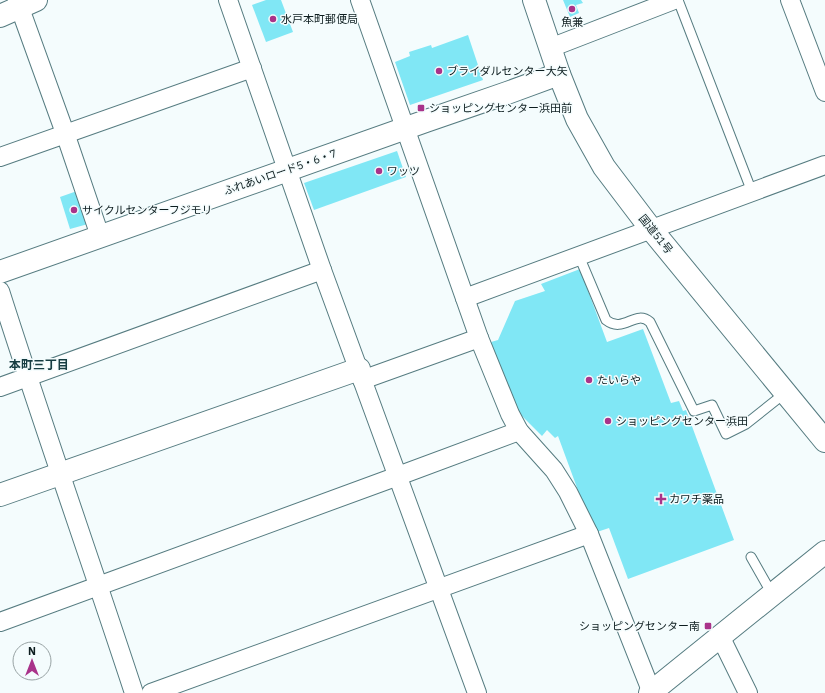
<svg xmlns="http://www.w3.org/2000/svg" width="825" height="693" viewBox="0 0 825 693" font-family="'IBM Plex Sans','Noto Sans JP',sans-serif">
<rect width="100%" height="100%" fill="#f4fcfd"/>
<g fill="#80e7f5">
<path d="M266,0H281L293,32L266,42L252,5Z"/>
<path d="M563,0H581L583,3L576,5L579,13L570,17Z"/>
<path d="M468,35L483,80L410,105L395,62L410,56L409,52L431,45L432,48Z"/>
<path d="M397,151L406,177L314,210L304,183Z"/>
<path d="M77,191L88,224L70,229L60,197Z"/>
<path d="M580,269L607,342L643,329L671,403L679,401L683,411L686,410L734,540L628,579L609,528L597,532L583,504L558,436L555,438L547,430L542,436L516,410L491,342L498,340L515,301L545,291L541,284Z"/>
</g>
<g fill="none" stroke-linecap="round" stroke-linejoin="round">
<g stroke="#567c81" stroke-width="11">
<g id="service">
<path d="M678,0L752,192"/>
<path d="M579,256L606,320C624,334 635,309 650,322L694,411L712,405L726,434L746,424L785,393"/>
<path d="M751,557L772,594"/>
</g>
</g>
<g stroke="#567c81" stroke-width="20">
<g id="minor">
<path d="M17,0L65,133L100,236"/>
<path d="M228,0L322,270L477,693"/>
<path d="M360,0L479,338L510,414L519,431L554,470L568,492L589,534L652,693"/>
<path d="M790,0L825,92"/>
<path d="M550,48L674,0"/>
<path d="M0,157L252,68"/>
<path d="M0,291C43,426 90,559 134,693"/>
<path d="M465,298L825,165"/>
<path d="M362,380L479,338"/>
<path d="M0,387L322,270"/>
<path d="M0,622L398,476L519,431"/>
<path d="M720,636L748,693"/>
<path d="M151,693L589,534"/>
</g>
</g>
<g stroke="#567c81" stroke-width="24">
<g id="tertiary">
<path d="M0,272L426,121L507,93L559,74"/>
<path d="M0,495L359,369"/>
<path d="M650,693L825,552"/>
</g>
</g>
<g stroke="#567c81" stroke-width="24">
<g id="trunk">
<path d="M534,0L559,74L577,119L604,167L651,229L825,441"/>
<path d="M0,16L36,0"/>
</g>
</g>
<use href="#service" stroke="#fff" stroke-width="9"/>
<use href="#minor" stroke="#fff" stroke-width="18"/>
<use href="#tertiary" stroke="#fff" stroke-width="22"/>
<use href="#trunk" stroke="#fff" stroke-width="22"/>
</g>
<g fill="#a9338a" stroke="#f4fcfd" stroke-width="1.5">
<circle cx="572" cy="9" r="4"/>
<circle cx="273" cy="19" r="4"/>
<circle cx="439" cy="71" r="4"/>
<rect x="417" y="104" width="8" height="8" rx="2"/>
<circle cx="379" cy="171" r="4"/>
<circle cx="74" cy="210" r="4"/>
<circle cx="589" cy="380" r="4"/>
<circle cx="608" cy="421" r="4"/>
<path d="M659 493h4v4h4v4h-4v4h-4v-4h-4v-4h4z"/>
<rect x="704" y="622" width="8" height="8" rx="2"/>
</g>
<g text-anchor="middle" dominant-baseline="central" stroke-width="3" stroke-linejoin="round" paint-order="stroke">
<g font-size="11" fill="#0d1d1f" stroke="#f4fcfd" text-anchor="start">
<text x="281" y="19">水戸本町郵便局</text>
<text x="572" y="22" text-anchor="middle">魚兼</text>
<text x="447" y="71">ブライダルセンター大矢</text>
<text x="429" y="108">ショッピングセンター浜田前</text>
<text x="387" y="171">ワッツ</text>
<text x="82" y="210">サイクルセンターフジモリ</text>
<text x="597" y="380">たいらや</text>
<text x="616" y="421">ショッピングセンター浜田</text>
<text x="669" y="499">カワチ薬品</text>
<text x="700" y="626" text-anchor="end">ショッピングセンター南</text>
</g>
<g font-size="11" fill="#0d1d1f" stroke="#f4fcfd">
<text transform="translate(280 172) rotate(-19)">ふれあいロード5・6・7</text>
<text transform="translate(656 234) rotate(51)">国道51号</text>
</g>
<g font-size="12" font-weight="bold" fill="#173d42" stroke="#f4fcfd">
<text x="39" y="364">本町三丁目</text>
</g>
</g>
<g transform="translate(32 661)"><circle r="19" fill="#f4fcfd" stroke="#98a3a4"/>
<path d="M0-3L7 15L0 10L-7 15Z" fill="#a9338a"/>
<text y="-6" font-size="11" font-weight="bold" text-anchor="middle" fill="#0d1d1f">N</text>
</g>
</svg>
